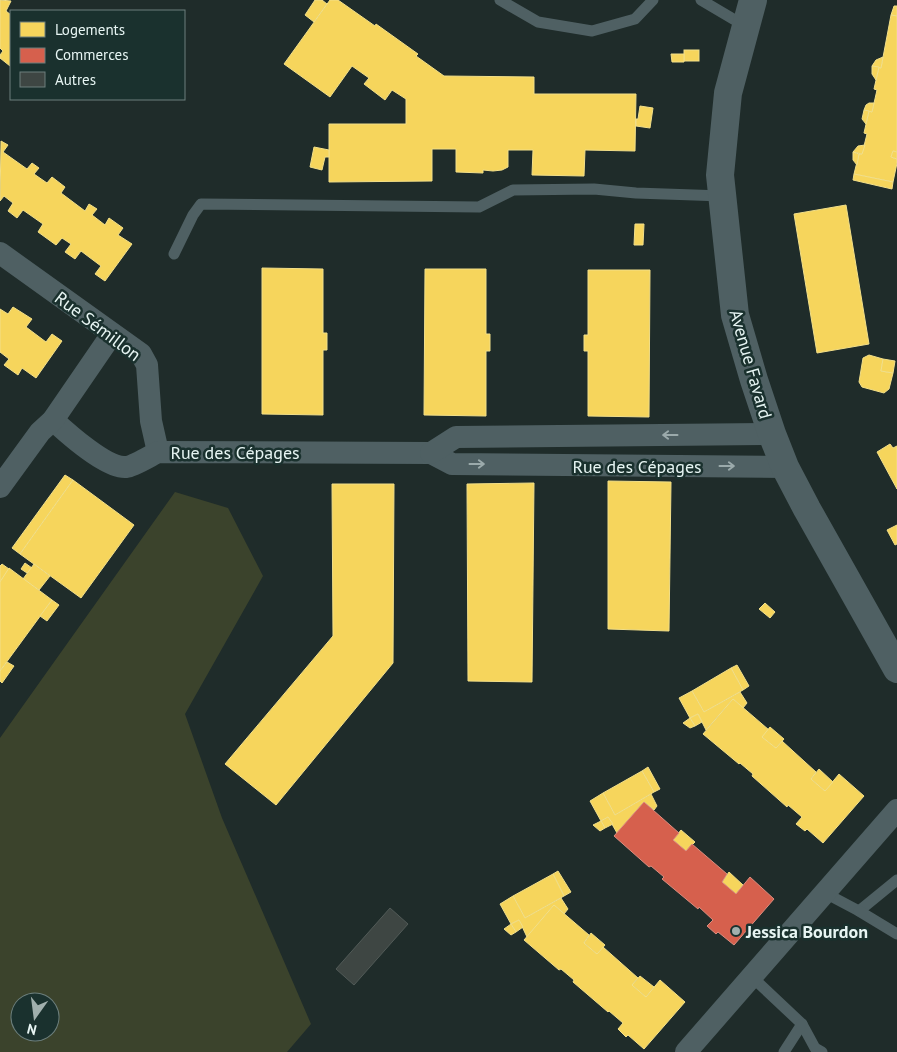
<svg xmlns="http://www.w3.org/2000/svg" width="897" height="1052" viewBox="0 0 897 1052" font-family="'PT Sans',sans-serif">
<rect width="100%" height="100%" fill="#1f2c2a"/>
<path fill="#3b432c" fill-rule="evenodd" d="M175,492L228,508L263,576L185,714L222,818L311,1024L287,1052H0V738ZM20,1002H50V1032H20Z"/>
<g fill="#f6d55c" stroke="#f2df89">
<path d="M0,0L11,1L6,11L11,15V65L10,66L0,58V55L3,51L0,48Z"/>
<path d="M315,0H322L327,4L314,22L305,15Z"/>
<path d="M330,0H338L375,26L376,24L418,54L416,56L444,76L534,77V94H636L635,151L585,150L584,176L532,175L533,150H508V167L502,170L493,171L483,170V173L456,172V149H432V181L329,182V124H406V99L392,90L385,100L364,84L369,78L352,66L330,97L284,64Z"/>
<path d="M894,6H897V16L891,15Z"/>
<path d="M891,15L897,16V152L893,151L891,157L897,159V163L893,182L854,174L859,154H862L867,134L864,133L869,111L872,112L877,90L874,89L879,67L881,68Z"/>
<rect x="684" y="50" width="15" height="11"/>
<path d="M671,54H684V62H672Z"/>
<path d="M883,57L881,68L872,66L876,60Z"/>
<path d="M872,66L879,67L876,80L872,74Z"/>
<path d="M869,103H874L872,112L864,110L866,105Z"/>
<path d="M640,106L653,108L650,128L636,126V119H638Z"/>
<path d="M864,110L869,111L866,124L862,119Z"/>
<path d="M1,141L8,145L3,152L27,169L32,163L39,168L34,174L47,183L52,177L65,187L61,193L85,211L89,204L97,209L92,215L105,225L109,218L123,228L118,235L132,244L105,281L95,274L101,266L81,251L75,259L65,252L71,244L62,238L56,245L38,232L43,224L23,210L17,218L8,211L13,203L4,196L0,201Z"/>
<path d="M865,145L862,154L853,152L858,146Z"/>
<path d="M314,147L329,150V157H325L322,170L310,167Z"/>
<path d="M893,151L897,152V159L891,157Z"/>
<path d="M853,152L859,154L857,165L853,160Z"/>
<path d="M854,174L893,182L892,189L853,180Z"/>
<path d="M846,205L869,344L817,353L794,214Z"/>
<path d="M635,224H644L643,245H634Z"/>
<path d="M262,268L323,269V333H327V350H323V415L262,414Z"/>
<path d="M425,269H486V334H490V351H486V416L424,415Z"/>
<path d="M588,270H650L649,417L588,416V351H584V335H588Z"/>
<path d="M13,307L32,319L26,327L46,342L52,334L62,341L36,378L22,368L18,375L4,365L9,359L0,352V309L8,314Z"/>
<path d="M869,355L883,359L881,371L893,373L889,389L884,393L862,387L859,382L863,358Z"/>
<path d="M883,359L895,361L893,373L881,371Z"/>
<path d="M890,444L893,448L897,446V489L877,452Z"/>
<path d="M65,475L73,480L20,554L12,548Z"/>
<path d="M73,480L134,525L81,598L20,554Z"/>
<path d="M608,481L671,482L669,631L608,629Z"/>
<path d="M534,483L532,682L468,681L467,484Z"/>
<path d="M332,484H394L393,663L276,805L225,764L333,636Z"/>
<path d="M897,525V544L895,545L887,530Z"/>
<path d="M25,563L32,568L27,573L21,569Z"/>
<path d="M2,564L9,569L0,582V566Z"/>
<path d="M34,564L50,576L39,590L23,579Z"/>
<path d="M9,568L52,600L0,671V582Z"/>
<path d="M52,600L59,605L47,621L40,616Z"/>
<path d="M765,603L775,612L770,618L759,609Z"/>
<path d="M7,662L14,666L2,683L0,681V671Z"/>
<path d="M737,665L749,686L743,690L731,668Z"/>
<path d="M731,668L743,690L704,712L692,691Z"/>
<path d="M692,691L704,712L740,692L747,703L743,708L733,699L706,730L698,714L690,718L679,698Z"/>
<path d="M733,699L769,730L762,737L776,748L782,741L816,772L811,779L825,791L839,774L864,796L823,843L807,829L805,831L796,824L802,817L788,805L787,807L752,776L753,774L740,763L739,764L703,734Z"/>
<path d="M698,714L702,722L695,726L690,718Z"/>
<path d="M690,718L695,726L690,728L683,723Z"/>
<path d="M770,727L784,739L776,748L762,737Z"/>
<path d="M648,767L660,789L654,792L642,771Z"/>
<path d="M819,769L833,782L825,791L811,779Z"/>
<path d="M642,771L654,792L615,815L603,793Z"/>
<path d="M603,793L615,815L651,794L657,806L654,810L644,802L617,833L608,817L601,821L590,801Z"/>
<path d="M608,817L613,824L605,828L601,821Z"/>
<path d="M601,821L605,828L600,831L593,825Z"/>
<path d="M681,830L695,842L686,851L673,840Z"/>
<path d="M558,871L571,892L564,896L553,874Z"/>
<path d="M729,872L743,885L736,894L722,882Z"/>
<path d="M553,874L564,896L525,918L513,896Z"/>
<path d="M513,896L525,918L561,898L568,909L564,914L554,905L527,937L519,920L511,924L500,904Z"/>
<path d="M554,905L589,935L584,943L597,954L603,947L638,978L632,985L646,997L660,980L685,1002L644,1049L628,1035L626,1037L618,1029L623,1023L609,1011L608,1012L573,982L574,980L561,969L559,970L524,940Z"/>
<path d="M519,920L523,927L516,932L511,924Z"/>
<path d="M511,924L516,932L511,935L504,929Z"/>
<path d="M591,933L605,945L597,954L584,943Z"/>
<path d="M640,976L654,987L646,997L632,985Z"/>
</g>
<path fill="#d6604d" stroke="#db8d7f" d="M644,802L679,833L673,840L686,851L692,844L727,874L722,882L736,894L750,877L774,899L734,945L718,932L716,934L707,926L713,920L699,907L698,909L662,879L664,877L651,866L649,867L614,836Z"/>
<path fill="#3e4643" stroke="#515a57" d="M390,908L408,924L354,985L336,969Z"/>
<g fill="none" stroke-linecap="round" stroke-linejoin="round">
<g stroke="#4f6063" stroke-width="11">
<path d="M500,0L538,22L592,31L635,19L653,0"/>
<path d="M701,0L745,26"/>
<path d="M174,254L193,215L201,204L479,207L513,190L594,189L636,193L723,196"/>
<path d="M825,893L859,911L897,880"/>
<path d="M859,911L897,934"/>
<path d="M752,977L802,1024L815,1048L822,1052"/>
<path d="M784,1052L802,1024"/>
</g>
<g stroke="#4f6063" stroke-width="22">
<path d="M0,253L141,354L147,365L151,421L158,452"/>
<path d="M53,420C67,433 107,469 126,467C134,466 150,456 158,452L431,453L452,464L785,467"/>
<path d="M431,453L456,437L772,434"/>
<path d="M0,487L40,432L53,420L112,334"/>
<path d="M686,1052L897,810"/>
</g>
<path stroke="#4f6063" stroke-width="28" d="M753,0L728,93L720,175L735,315L754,380L772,434L785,467L807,509L897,669"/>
</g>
<defs><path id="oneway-shaft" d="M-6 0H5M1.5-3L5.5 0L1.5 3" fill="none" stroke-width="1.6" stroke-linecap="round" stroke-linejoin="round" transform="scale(1.25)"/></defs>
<g stroke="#9baaab">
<use href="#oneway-shaft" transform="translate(670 435) rotate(180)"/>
<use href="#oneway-shaft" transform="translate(477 464)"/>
<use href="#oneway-shaft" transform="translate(727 466)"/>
</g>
<circle fill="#a1afad" stroke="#1a312e" stroke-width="2" cx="736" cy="931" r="5"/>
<g text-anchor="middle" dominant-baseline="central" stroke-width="5" stroke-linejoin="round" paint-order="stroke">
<g font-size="18" fill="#e7f5f3" stroke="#1a312e">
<text transform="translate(98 326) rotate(37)">Rue Sémillon</text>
<text transform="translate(751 364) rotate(74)">Avenue Favard</text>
<text x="235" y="452">Rue des Cépages</text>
<text x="637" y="466">Rue des Cépages</text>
</g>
<g font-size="18" font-weight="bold" fill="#e7f5f3" stroke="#1a312e" text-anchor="start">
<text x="746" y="931">Jessica Bourdon</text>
</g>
</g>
<rect x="10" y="10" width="175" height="90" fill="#1a312e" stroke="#6c7f7d"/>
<rect x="20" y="22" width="25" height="15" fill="#f6d55c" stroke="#6c7f7d"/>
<text x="55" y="35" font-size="15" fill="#e7f5f3">Logements</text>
<rect x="20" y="48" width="25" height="15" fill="#d6604d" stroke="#6c7f7d"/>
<text x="55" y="60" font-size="15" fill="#e7f5f3">Commerces</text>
<rect x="20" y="72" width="25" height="15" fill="#3e4643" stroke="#6c7f7d"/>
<text x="55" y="85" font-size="15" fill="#e7f5f3">Autres</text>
<g transform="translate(35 1017) rotate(194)"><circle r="24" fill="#1a312e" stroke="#6c7f7d"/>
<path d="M0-4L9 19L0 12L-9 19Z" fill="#a1afad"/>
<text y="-8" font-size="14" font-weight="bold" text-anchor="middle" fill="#e7f5f3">N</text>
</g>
</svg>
